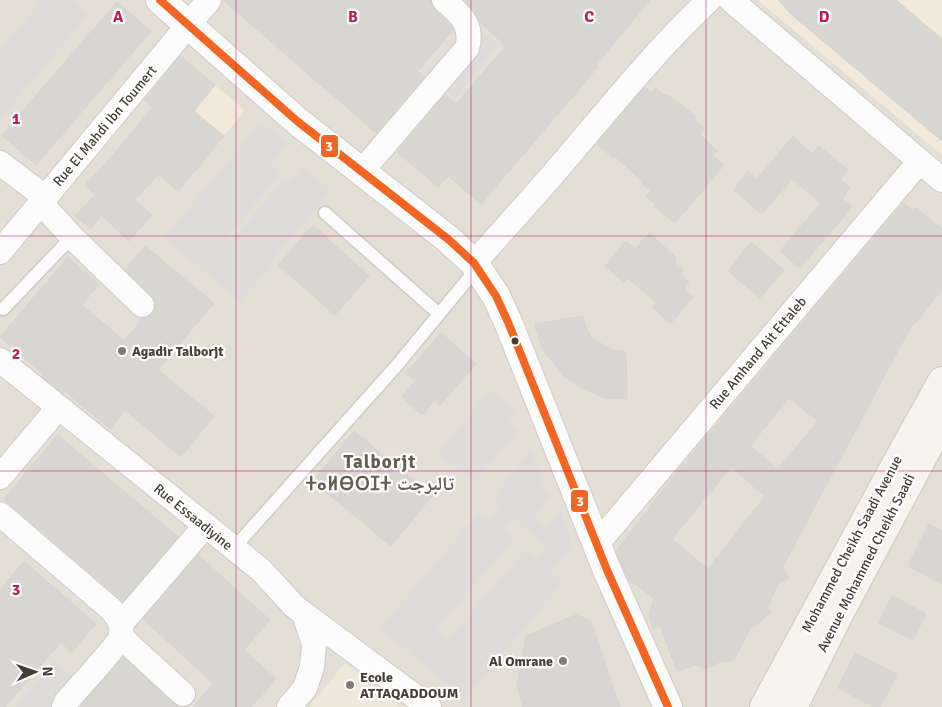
<svg xmlns="http://www.w3.org/2000/svg" width="942" height="707" viewBox="0 0 942 707" font-family="Signika,'Noto Naskh Arabic','Noto Sans Tifinagh',sans-serif">
<rect width="100%" height="100%" fill="#efede8"/>
<rect fill="#e3dfd5" x="0" y="0" width="942" height="707"/>
<g fill="#f2e9db">
<path d="M759,0H942V155L759,1Z"/>
<path d="M215,85L245,110L224,136L194,111Z"/>
</g>
<path fill="#ede8da" d="M345,663L400,707H309Z"/>
<g fill="#dedcd8" fill-rule="evenodd">
<path d="M42,0H72L89,14L0,118V50Z"/>
<path d="M482,33L497,45L455,98L439,86Z"/>
<path d="M261,122L287,144L270,164L280,173L226,239L231,243L285,178L290,181L302,166L331,190L269,264L271,265L240,302L164,238Z"/>
<path d="M490,390L515,411L506,423L517,431L474,483L438,453Z"/>
<path d="M530,451L545,480L540,486L550,496L533,517L546,528L561,511L572,547L550,571L563,582L465,699L380,628L478,514L490,521L502,506L493,497ZM512,517L546,547L537,558L526,549L448,640L436,629L514,539L503,528Z"/>
<path d="M54,661L74,680L50,707H16Z"/>
</g>
<g fill="#d8d6d0" stroke="#d7d4ce" fill-rule="evenodd">
<path d="M223,0H431V5L435,10L449,24L453,30L418,71L424,77L376,133Z"/>
<path d="M465,0H650L596,65L598,67L481,204L448,176L438,187L397,152L445,95L456,104L506,46L480,22L475,12Z"/>
<path d="M778,0H896L942,39V141L793,16Z"/>
<path d="M117,2L151,31L36,165L2,135Z"/>
<path d="M180,56L215,85L194,111L224,136L178,191L158,174L135,200L152,215L129,241L101,215L91,229L75,216L95,195L85,185L108,161L153,107L145,100Z"/>
<path d="M645,87L652,93L656,88L665,96L666,94L676,102L678,101L697,118L695,120L704,128L700,134L717,151L713,155L724,165L675,223L654,206L656,204L646,196L651,191L641,182L642,181L615,156L613,158L597,144Z"/>
<path d="M793,136L812,154L819,146L848,170L840,180L850,188L842,198L852,207L800,268L780,251L821,203L792,179L762,214L734,190L748,171L757,179Z"/>
<path d="M903,203L912,210L915,207L942,229V290L909,330L782,568L789,578L778,584L767,608L771,613L750,629L734,660L719,662L707,668L695,665L677,671L660,625L653,629L649,614L654,599L628,578L616,551L672,478ZM789,398L818,421L778,469L750,446ZM731,467L765,496L708,569L672,539Z"/>
<path d="M313,225L369,276L335,315L278,265Z"/>
<path d="M649,233L677,258L674,262L683,270L680,274L689,282L684,289L693,297L671,323L652,307L656,302L628,278L624,282L605,266L626,241L635,249Z"/>
<path d="M751,242L784,270L760,298L728,271Z"/>
<path d="M145,246L214,303L158,370L214,416L181,457L125,410L110,429L65,391L63,393L42,376L43,374L0,337L68,257L99,284L82,305L124,341L143,318L152,314L155,308V301L152,296L125,270Z"/>
<path d="M583,316L586,328L592,338L612,350L626,352L627,399L605,398L578,386L565,377L546,354L540,342L535,324Z"/>
<path d="M441,333L476,364L439,406L434,401L422,415L402,397L415,381L406,373Z"/>
<path d="M354,431L432,496L391,546L313,481Z"/>
<path d="M58,435L178,537L123,601L4,499Z"/>
<path d="M929,524L942,531V584L908,566Z"/>
<path d="M198,555L270,620L244,650L276,679L251,707H194L213,683L143,619Z"/>
<path d="M24,561L96,624L72,652L61,642L5,707H0V590Z"/>
<path d="M892,596L926,614L913,640L879,623Z"/>
<path d="M576,615L591,621L620,707H523L517,685L526,636Z"/>
<path d="M855,653L897,674L880,707H874L838,688Z"/>
<path d="M123,657L174,704L179,707H80Z"/>
</g>
<g fill="none" stroke-linecap="round" stroke-linejoin="round">
<g stroke="#cdcbc6" stroke-width="15">
<g id="service">
<path d="M325,213L439,314"/>
<path d="M3,309L72,237"/>
<path d="M233,549L398,364L477,268"/>
</g>
</g>
<g stroke="#cdcbc6" stroke-width="26">
<g id="minor">
<path d="M731,0L942,180"/>
<path d="M0,163L46,198"/>
<path d="M362,171L467,48C474,25 459,13 444,0"/>
<path d="M41,203L72,237L142,305"/>
<path d="M0,252L209,0"/>
<path d="M474,263C507,226 540,190 572,152C616,100 659,47 709,0"/>
<path d="M0,360L261,570L294,606L304,614L314,644L312,667L305,688L289,707"/>
<path d="M0,477L58,408"/>
<path d="M0,514L112,610C118,618 123,625 121,635C119,645 75,691 66,702L64,707"/>
<path d="M597,544L919,162"/>
<path d="M304,614L429,707"/>
<path d="M121,624L205,526"/>
<path d="M121,637L183,694"/>
</g>
</g>
<g stroke="#cdcbc6" stroke-width="30">
<path id="tertiary" d="M160,0L297,121L448,239L474,263L496,296L508,322L607,570L668,707"/>
</g>
<g stroke="#cecabf" stroke-width="30">
<g id="secondary">
<path d="M764,707L896,464L942,381"/>
<path d="M793,707L836,620L942,421"/>
</g>
</g>
<use href="#service" stroke="#fdfcfc" stroke-width="12"/>
<use href="#minor" stroke="#fdfcfc" stroke-width="24"/>
<use href="#tertiary" stroke="#fdfcfc" stroke-width="28"/>
<use href="#secondary" stroke="#f6f4ed" stroke-width="28"/>
<g stroke="#fff" stroke-width="11">
<path id="bus-1" d="M160,0L297,121L448,239L474,263L496,296L508,322L607,570L668,707"/>
</g>
<use href="#bus-1" stroke="#f26522" stroke-width="8"/>
</g>
<path fill="none" stroke="#c2185b" stroke-width="1" stroke-opacity="0.55" d="M236,0V707M471,0V707M706,0V707M0,236H942M0,471H942"/>
<circle fill="#443e35" stroke="#fff" stroke-width="2" cx="515" cy="341" r="4.5"/>
<g fill="#807b74" stroke="#fff" stroke-width="2">
<circle cx="122" cy="351" r="5"/>
<circle cx="563" cy="661" r="5"/>
<circle cx="350" cy="685" r="5"/>
</g>
<g text-anchor="middle" dominant-baseline="central" stroke-width="4.5" stroke-linejoin="round" paint-order="stroke">
<g font-size="14" fill="#443e35" stroke="#fff">
<text transform="translate(105 126) rotate(-50)">Rue El Mahdi Ibn Toumert</text>
<text transform="translate(758 353) rotate(-50)">Rue Amhand Ait Ettaleb</text>
<text transform="translate(193 517) rotate(39)">Rue Essaadiyine</text>
<text transform="translate(852 544) rotate(-62)">Mohammed Cheikh Saadi Avenue</text>
<text transform="translate(866 563) rotate(-63)">Avenue Mohammed Cheikh Saadi</text>
</g>
<g font-size="14" font-weight="bold" fill="#443e35" stroke="#fff" text-anchor="start">
<text x="132" y="351">Agadir Talborjt</text>
<text x="553" y="661" text-anchor="end">Al Omrane</text>
<text x="360" y="677">Ecole<tspan x="360" dy="16">ATTAQADDOUM</tspan></text>
</g>
<g font-size="19" font-weight="bold" letter-spacing="1" fill="#665d4c" stroke="#fff">
<text x="380" y="462">Talborjt<tspan x="380" dy="22">ⵜⴰⵍⴱⵔⵊⵜ تالبرجت</tspan></text>
</g>
</g>
<g font-size="16" text-anchor="middle" font-weight="bold" fill="#c2185b" stroke="#fff" stroke-width="4.5" stroke-linejoin="round" paint-order="stroke">
<text x="118" y="22">A</text>
<text x="353" y="22">B</text>
<text x="589" y="22">C</text>
<text x="824" y="22">D</text>
<text x="16" y="124">1</text>
<text x="16" y="359">2</text>
<text x="16" y="595">3</text>
</g>
<g stroke="#fff" stroke-width="2">
<rect x="320" y="134" width="19" height="24" rx="5" fill="#f26522"/>
<rect x="570" y="489" width="19" height="24" rx="5" fill="#f26522"/>
</g>
<g font-size="14" text-anchor="middle" font-weight="bold" fill="#fff">
<text x="329" y="151">3</text>
<text x="580" y="506">3</text>
</g>
<g transform="translate(35 672) rotate(88)" stroke="#ffffff" stroke-width="4" paint-order="stroke">
<path d="M0-4L9 19L0 12L-9 19Z" fill="#443e35"/>
<text y="-8" font-size="14" font-weight="bold" text-anchor="middle" fill="#443e35">N</text>
</g>
</svg>
